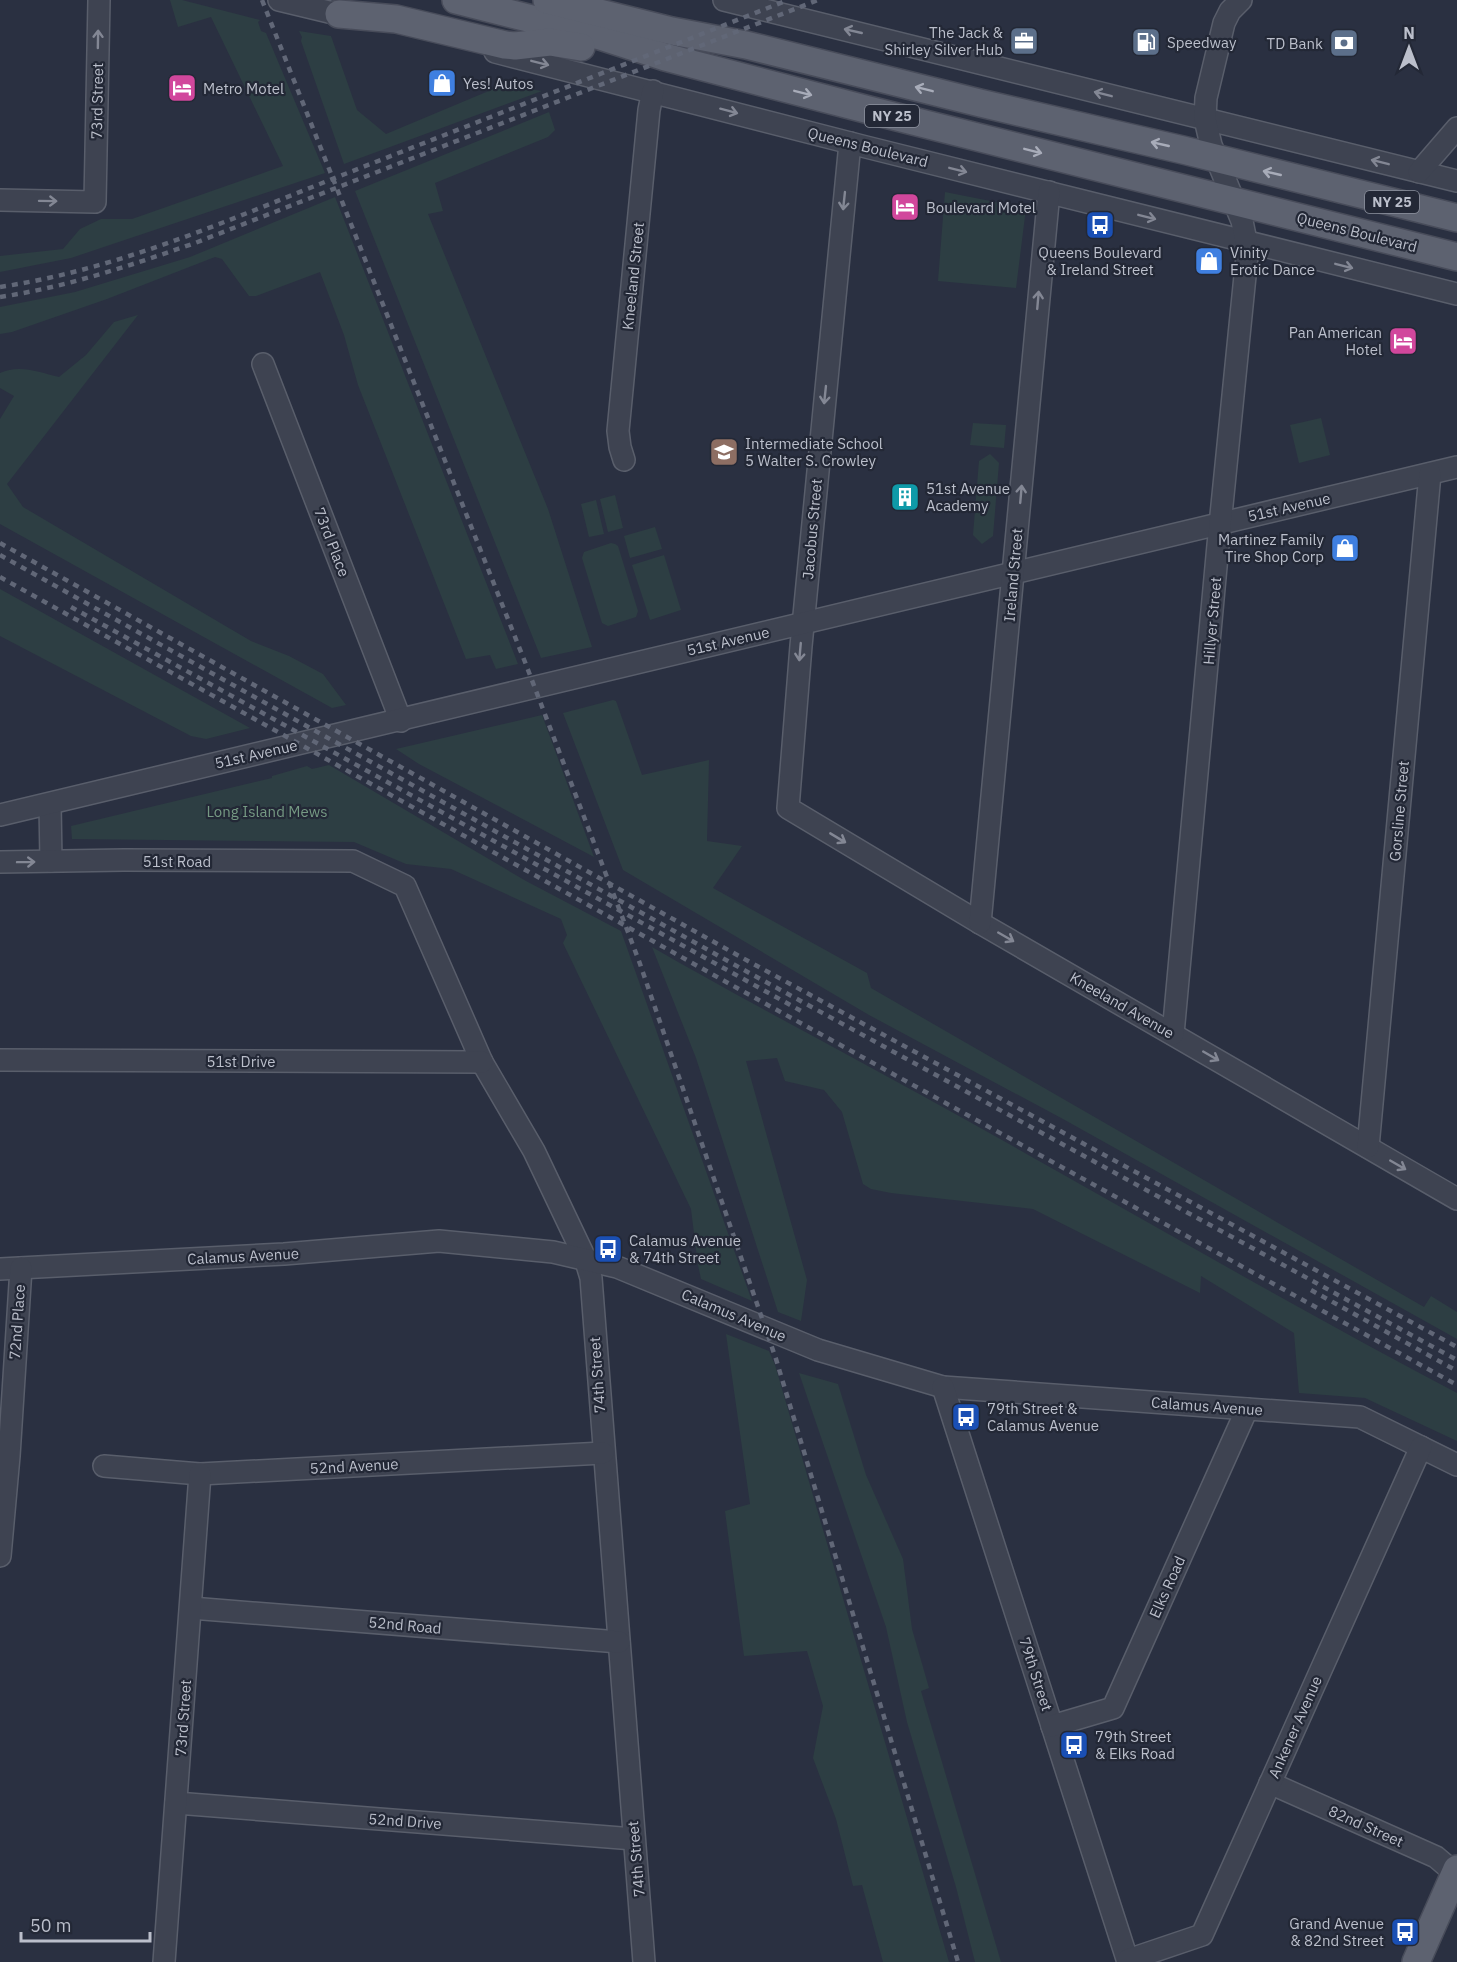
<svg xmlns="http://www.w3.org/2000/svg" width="1457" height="1962" viewBox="0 0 1457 1962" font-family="'IBM Plex Sans',sans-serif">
<rect width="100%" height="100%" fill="#2a3041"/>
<g fill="#2d3e43">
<path d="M170,0H182L260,20L258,22L261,31L266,33L325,173L71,258L0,272V256L63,249L80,229L101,219H132L283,166L211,17L178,27Z"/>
<path d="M299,31L331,36L357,110L386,134L503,85L542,91L344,164L301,41L302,37Z"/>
<path d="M549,112L555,130L548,137L435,183L443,211L428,214L548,509L592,647L541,658L355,191Z"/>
<path d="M945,192L1026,208L1016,288L938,281Z"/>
<path d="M335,197L339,207L518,664L496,669L490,655L466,659L358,385L344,335L320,272L256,296H249L222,259L215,257L107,299L12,332L0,334V307L75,292L190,257Z"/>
<path d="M138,315L7,484L23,507L251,641L289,656L323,674L346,705L332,708L0,524V419L14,396L0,388V373C19,364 39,372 59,377L86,355L114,322Z"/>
<path d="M1321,418L1330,455L1299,463L1290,425Z"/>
<path d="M973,423L1006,425L1004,448L970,445Z"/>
<path d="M990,454L999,463L993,536L982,544L973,535L979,461Z"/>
<path d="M615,495L623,528L608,532L600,499Z"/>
<path d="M596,500L604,534L589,537L581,504Z"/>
<path d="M655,527L662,549L630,558L624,536Z"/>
<path d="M611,543L615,544L618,546L638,611L636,617L608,626L602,623L582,558L584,552Z"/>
<path d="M664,555L681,610L650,620L632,565Z"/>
<path d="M0,589L250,728L206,739L191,736L0,636Z"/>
<path d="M613,700L616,701L642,775L709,760L707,841L742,846L713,888L867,973L871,988L1424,1307L1431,1296L1457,1312V1339L1063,1119L869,1015L623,870L563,713Z"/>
<path d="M542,715L594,857L419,764L396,749Z"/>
<path d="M329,765L526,881L621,931L752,1301L701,1279L698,1265L691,1209L563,943L567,935L561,919L451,869L406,864L354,842L72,839L71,826L272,778V776L307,766L312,769Z"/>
<path d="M652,947C756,1007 863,1062 968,1121C1131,1212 1292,1306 1457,1393V1441L1365,1398L1299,1393L1294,1333L1201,1276L1200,1293L1033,1209L891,1193L871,1189L863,1184L842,1112L824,1090L785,1081L777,1058L746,1061L807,1280L801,1321L778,1312L696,1058Z"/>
<path d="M726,1334L769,1351L775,1365L949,1962H883L862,1885L853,1886L836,1819L813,1758L823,1706L807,1651L744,1656L725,1511L750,1504Z"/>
<path d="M799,1373L838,1384L866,1475L903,1559L912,1629L929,1688L921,1691L1001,1962H975L956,1887L907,1722L886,1627Z"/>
</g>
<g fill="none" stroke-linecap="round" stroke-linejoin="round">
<g stroke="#595e6b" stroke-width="24">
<g id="minor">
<path d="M279,0L354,18"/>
<path d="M724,0L1457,181"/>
<path d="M495,52L866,147L1457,294"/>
<path d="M850,143L801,646L788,808L980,923L1457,1199"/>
<path d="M1419,172L1457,128"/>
<path d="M0,200L95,202L99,0"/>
<path d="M263,364L401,721"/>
<path d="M624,460L620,447L618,431L649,110L653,91"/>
<path d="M50,804L51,861"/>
<path d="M0,815L1457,467"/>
<path d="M0,862L124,860L353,861L405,886L482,1062L534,1151L585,1258L591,1278L644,1962"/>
<path d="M980,923L1049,192"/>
<path d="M1173,1034L1218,545L1247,256L1246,241L1242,221L1211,145L1205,119L1206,98L1224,23L1230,11L1241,0"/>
<path d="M0,1060L482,1062"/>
<path d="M1368,1147L1430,474"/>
<path d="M0,1269L284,1254L439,1241L553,1252L617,1267L818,1350L943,1387L1360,1417L1457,1465"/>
<path d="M943,1387L1128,1962"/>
<path d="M104,1466L200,1474L603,1453"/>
<path d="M0,1556L9,1456L21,1268"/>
<path d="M191,1608L619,1642"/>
<path d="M1052,1726L1113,1708L1247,1409"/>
<path d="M1270,1783L1436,1857L1457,1875"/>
<path d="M176,1803L634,1839"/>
<path d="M1128,1960L1202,1935L1421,1447"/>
<path d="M164,1962L200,1474"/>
</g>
</g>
<g stroke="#484c5a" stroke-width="30">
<g id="major">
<path d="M456,0L600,36L665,57L869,110L1457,257"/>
<path d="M547,0L672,31L746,45L980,103L1183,150L1457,218"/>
<path d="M339,14L396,19L505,45L515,46L550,42L581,47"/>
<path d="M1416,1962L1457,1869"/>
</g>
</g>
<use href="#minor" stroke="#3e4351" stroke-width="21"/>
<use href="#major" stroke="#5d6270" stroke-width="27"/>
<g stroke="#616777" stroke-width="4.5" stroke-dasharray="6 6" stroke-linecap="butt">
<path d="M262,0L525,662L639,961L776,1359L958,1962"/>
<path d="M0,287C120,269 233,218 345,174C493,116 641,58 788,0"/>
<path d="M0,297C67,287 132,265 195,243L818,0"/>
<path d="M0,543L748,961L1457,1347"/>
<path d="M0,555L744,970L1457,1360"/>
<path d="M0,577L737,988L1457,1385"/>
<path d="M71,607L803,1012"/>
<path d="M1311,1290L1457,1371"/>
</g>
</g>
<defs><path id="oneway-shaft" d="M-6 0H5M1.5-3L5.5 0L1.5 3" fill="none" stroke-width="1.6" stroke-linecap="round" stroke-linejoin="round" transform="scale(1.5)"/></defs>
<g stroke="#838794">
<use href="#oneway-shaft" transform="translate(853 31) rotate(-167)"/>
<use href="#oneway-shaft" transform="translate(98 39) rotate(-89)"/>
<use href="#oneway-shaft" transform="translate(540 63) rotate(14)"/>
<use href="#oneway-shaft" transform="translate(1103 94) rotate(-166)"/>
<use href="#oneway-shaft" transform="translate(729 111) rotate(15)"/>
<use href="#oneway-shaft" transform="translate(1380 162) rotate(-166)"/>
<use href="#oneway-shaft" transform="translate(958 170) rotate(14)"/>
<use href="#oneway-shaft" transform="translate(48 201) rotate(1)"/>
<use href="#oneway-shaft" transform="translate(844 201) rotate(96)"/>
<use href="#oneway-shaft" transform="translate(1147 217) rotate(14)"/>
<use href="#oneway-shaft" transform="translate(1344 266) rotate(14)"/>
<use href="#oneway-shaft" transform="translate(1038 300) rotate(-85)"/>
<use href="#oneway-shaft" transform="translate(825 395) rotate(96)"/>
<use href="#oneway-shaft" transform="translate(1021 494) rotate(-85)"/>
<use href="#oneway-shaft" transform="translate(800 652) rotate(95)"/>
<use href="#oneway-shaft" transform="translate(838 838) rotate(31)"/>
<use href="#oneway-shaft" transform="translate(26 862) rotate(-1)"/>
<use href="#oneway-shaft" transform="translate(1006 937) rotate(30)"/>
<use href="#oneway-shaft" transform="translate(1211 1056) rotate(30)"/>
<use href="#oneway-shaft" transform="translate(1398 1165) rotate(30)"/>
</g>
<g stroke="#a8acb9">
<use href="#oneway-shaft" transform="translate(924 89) rotate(-166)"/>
<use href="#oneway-shaft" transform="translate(803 93) rotate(14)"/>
<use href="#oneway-shaft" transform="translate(1160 144) rotate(-167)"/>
<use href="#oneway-shaft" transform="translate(1033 151) rotate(14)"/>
<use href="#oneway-shaft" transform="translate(1272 173) rotate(-167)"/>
</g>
<defs>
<g id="office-square" transform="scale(1.5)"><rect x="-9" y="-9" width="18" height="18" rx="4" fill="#5c6f8a" stroke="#232836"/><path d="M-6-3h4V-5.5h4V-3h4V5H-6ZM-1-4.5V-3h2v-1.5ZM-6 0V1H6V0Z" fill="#fff"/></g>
<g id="fuel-square" transform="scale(1.5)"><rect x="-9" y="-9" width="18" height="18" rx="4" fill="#5c6f8a" stroke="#232836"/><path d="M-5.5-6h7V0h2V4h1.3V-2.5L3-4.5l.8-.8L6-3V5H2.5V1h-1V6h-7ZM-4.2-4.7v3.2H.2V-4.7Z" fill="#fff"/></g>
<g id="bank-square" transform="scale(1.5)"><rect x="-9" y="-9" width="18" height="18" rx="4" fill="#5c6f8a" stroke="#232836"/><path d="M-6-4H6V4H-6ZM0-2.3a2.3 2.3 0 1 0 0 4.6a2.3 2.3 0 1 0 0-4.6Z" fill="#fff"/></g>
<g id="shop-square" transform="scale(1.5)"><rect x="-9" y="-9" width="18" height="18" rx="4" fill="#3f7fe0" stroke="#232836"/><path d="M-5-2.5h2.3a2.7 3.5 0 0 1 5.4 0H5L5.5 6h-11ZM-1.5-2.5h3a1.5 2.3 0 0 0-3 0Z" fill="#fff"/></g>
<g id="hotel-square" transform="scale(1.5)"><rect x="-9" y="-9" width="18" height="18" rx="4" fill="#d1479c" stroke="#232836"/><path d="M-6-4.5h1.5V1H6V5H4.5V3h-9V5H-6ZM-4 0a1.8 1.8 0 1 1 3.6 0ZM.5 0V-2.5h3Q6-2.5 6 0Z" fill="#fff"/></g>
<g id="bus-square" transform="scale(1.5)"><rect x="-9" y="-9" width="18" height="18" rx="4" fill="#1a4fb4" stroke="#232836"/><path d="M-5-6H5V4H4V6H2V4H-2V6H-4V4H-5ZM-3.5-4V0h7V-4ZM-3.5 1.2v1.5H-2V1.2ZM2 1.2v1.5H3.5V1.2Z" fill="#fff"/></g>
<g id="school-square" transform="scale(1.5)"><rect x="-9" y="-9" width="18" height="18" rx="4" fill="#8d6e63" stroke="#232836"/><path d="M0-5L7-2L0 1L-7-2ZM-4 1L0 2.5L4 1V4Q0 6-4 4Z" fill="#fff"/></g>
<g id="building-square" transform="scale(1.5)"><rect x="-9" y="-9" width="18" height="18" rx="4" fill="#0f9aa8" stroke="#232836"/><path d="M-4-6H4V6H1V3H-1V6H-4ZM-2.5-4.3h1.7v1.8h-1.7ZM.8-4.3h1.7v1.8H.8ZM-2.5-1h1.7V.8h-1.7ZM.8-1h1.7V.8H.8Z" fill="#fff"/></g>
</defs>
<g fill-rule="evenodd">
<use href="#office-square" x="1024" y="41"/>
<use href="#fuel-square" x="1146" y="42"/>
<use href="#bank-square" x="1344" y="43"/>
<use href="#shop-square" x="442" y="83"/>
<use href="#hotel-square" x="182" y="88"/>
<use href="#hotel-square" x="905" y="207"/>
<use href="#bus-square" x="1100" y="225"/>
<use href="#shop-square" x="1209" y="261"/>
<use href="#hotel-square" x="1403" y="341"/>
<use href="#school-square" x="724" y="452"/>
<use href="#building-square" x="905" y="497"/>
<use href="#shop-square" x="1345" y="548"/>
<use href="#bus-square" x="608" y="1249"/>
<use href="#bus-square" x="966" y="1417"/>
<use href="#bus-square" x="1074" y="1745"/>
<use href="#bus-square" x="1405" y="1932"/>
</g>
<g text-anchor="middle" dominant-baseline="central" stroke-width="4.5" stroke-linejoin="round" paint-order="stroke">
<g fill="#232836" stroke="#8d929e" stroke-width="1.5">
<rect x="865" y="105" width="54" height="22" rx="4.5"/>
<rect x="1365" y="191" width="54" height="22" rx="4.5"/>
</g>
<g font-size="14" font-weight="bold" fill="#bbbfcb">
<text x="892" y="116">NY 25</text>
<text x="1392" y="202">NY 25</text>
</g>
<g font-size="15" fill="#bbbfcb" stroke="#232836" text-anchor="start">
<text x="1003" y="32" text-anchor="end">The Jack &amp;<tspan x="1003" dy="17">Shirley Silver Hub</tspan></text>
<text x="1167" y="42">Speedway</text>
<text x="1323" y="43" text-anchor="end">TD Bank</text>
<text x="463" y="83">Yes! Autos</text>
<text x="203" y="88">Metro Motel</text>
<text x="926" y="207">Boulevard Motel</text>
<text x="1100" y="252" text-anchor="middle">Queens Boulevard<tspan x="1100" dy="17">&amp; Ireland Street</tspan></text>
<text x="1230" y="252">Vinity<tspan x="1230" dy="17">Erotic Dance</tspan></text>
<text x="1382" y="332" text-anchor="end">Pan American<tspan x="1382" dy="17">Hotel</tspan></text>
<text x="745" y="443">Intermediate School<tspan x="745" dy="17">5 Walter S. Crowley</tspan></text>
<text x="926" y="488">51st Avenue<tspan x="926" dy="17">Academy</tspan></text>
<text x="1324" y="539" text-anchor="end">Martinez Family<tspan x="1324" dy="17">Tire Shop Corp</tspan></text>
<text x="629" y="1240">Calamus Avenue<tspan x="629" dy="17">&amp; 74th Street</tspan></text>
<text x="987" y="1408">79th Street &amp;<tspan x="987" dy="17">Calamus Avenue</tspan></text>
<text x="1095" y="1736">79th Street<tspan x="1095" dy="17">&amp; Elks Road</tspan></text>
<text x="1384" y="1923" text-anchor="end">Grand Avenue<tspan x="1384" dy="17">&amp; 82nd Street</tspan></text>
</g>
<g font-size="15" fill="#bbbfcb" stroke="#232836">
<text transform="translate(97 101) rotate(-89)">73rd Street</text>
<text transform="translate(868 147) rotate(14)">Queens Boulevard</text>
<text transform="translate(1357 232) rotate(14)">Queens Boulevard</text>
<text transform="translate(633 276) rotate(-84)">Kneeland Street</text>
<text transform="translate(1289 507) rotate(-13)">51st Avenue</text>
<text transform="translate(812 529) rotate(-85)">Jacobus Street</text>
<text transform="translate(332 542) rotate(69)">73rd Place</text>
<text transform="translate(1013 575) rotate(-85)">Ireland Street</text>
<text transform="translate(1212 621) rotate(-85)">Hillyer Street</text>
<text transform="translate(728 641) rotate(-13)">51st Avenue</text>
<text transform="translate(256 754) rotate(-13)">51st Avenue</text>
<text transform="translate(1399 811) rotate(-85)">Gorsline Street</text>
<text x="177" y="861">51st Road</text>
<text transform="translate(1122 1005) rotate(30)">Kneeland Avenue</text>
<text x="241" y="1061">51st Drive</text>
<text transform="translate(243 1256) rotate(-3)">Calamus Avenue</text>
<text transform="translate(734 1315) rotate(23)">Calamus Avenue</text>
<text transform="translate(17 1322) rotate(-86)">72nd Place</text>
<text transform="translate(597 1375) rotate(-94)">74th Street</text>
<text transform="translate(1207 1406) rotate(4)">Calamus Avenue</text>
<text transform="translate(354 1466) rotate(-3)">52nd Avenue</text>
<text transform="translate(1167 1587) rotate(-66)">Elks Road</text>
<text transform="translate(405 1625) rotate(5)">52nd Road</text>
<text transform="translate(1036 1674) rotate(72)">79th Street</text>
<text transform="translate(183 1718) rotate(-86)">73rd Street</text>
<text transform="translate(1295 1727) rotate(-66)">Ankener Avenue</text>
<text transform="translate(405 1821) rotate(4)">52nd Drive</text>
<text transform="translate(1366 1826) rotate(24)">82nd Street</text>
<text transform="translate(636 1859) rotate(-95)">74th Street</text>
</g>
<g font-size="15" fill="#759983" stroke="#232836">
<text x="267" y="811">Long Island Mews</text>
</g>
</g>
<g transform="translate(1409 48)" stroke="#232836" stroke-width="4.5" paint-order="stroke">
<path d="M0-4.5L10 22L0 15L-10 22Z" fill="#bbbfcb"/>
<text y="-9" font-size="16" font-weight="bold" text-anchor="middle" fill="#bbbfcb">N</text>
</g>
<path d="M21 1932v9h129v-9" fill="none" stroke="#bbbfcb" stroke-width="3"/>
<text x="30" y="1932" font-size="18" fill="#bbbfcb" stroke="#232836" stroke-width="4.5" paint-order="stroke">50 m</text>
</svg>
